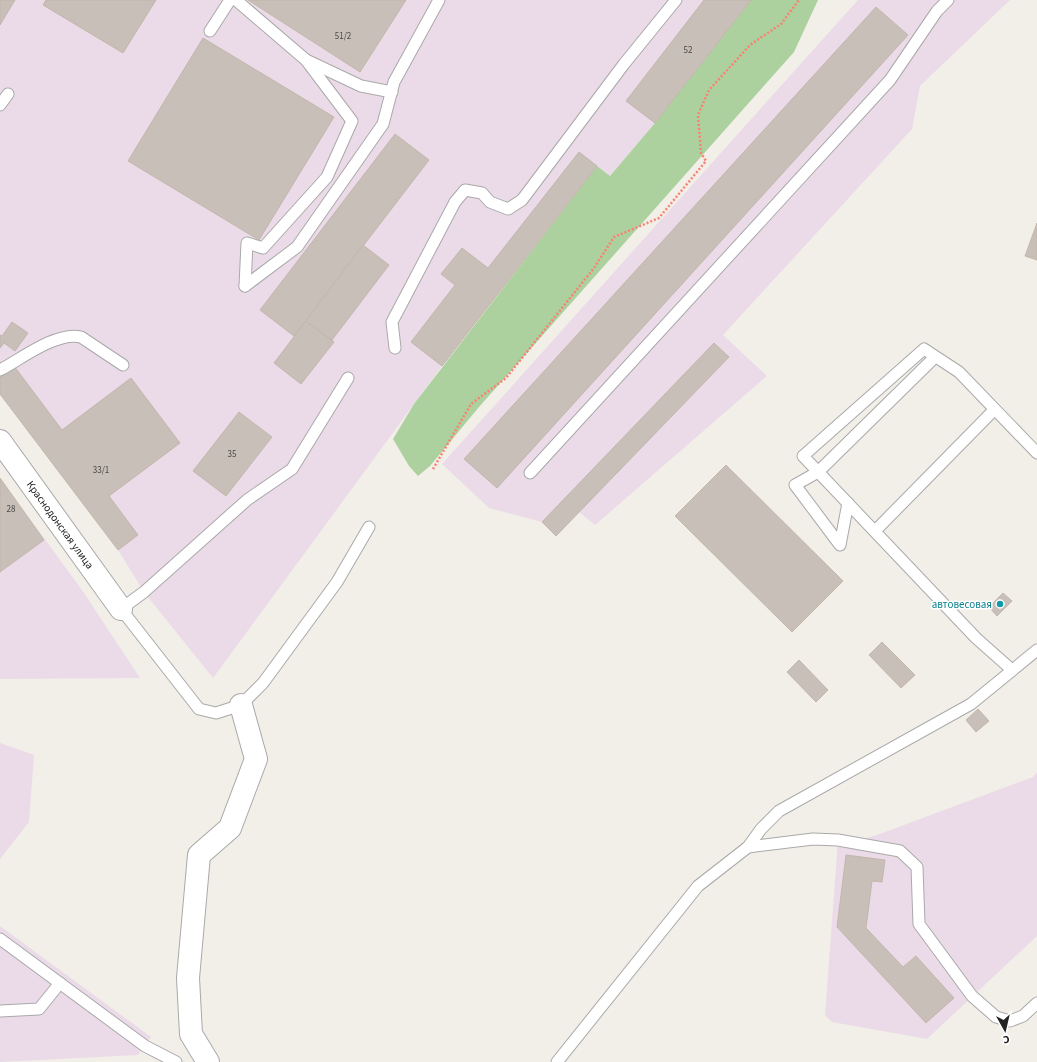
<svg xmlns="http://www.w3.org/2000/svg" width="1037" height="1062" viewBox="0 0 1037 1062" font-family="'Source Sans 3',sans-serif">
<rect width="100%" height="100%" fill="#f2efe9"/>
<g fill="#ebdbe8">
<path d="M0,0H751L655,123L610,176L597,166L442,366L213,678L144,592L118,550L0,394Z"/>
<path d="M858,0H1010L920,86L912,129L723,335L767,376L595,525L579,512L556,536L542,522L489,508L442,464Z"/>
<path d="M0,478L82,590L140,678L0,679Z"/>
<path d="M0,743L34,755L29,822L0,859Z"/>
<path d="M1037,772V936L927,1039L832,1022L825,1015L838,840L863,839L877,835L1033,777Z"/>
<path d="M0,926L151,1037L138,1055L0,1062Z"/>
</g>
<path fill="#add19e" d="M751,0H818L794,52L479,407L430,466L418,476L409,466L393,439L414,404L597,166L610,176L655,123Z"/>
<g fill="#c7bfb8" stroke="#c4b6ab">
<path d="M0,0H15L0,25Z"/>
<path d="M46,0H156L123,53L43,5Z"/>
<path d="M248,0H406L360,72Z"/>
<path d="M704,0H751L655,123L626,101Z"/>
<path d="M876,7L908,35L497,488L464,459Z"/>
<path d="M203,38L334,117L259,240L128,161Z"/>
<path d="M395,134L429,160L294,336L260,310Z"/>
<path d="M579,152L597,166L442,366L411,342L455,285L441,274L462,248L488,268Z"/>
<path d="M1037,223V260L1025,256Z"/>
<path d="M363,245L389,265L332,340L306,321Z"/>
<path d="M306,321L334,342L301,384L274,363Z"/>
<path d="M12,322L28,333L15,351L4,343L0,348V335L2,336Z"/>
<path d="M714,343L729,357L556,536L542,522Z"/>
<path d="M14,366L62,430L131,378L180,443L109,496L138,535L118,550L0,394V377Z"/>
<path d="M239,412L272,437L226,496L193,471Z"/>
<path d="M726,465L843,581L792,632L675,516Z"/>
<path d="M0,478L44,540L0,572Z"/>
<path d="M1003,593L1012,601L997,616L989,607Z"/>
<path d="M882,642L915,675L901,688L869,655Z"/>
<path d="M799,660L828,690L816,702L787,672Z"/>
<path d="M978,709L989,721L976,732L966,720Z"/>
<path d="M846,855L885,860L882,882L872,881L866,928L903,967L916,956L954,998L926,1023L837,927Z"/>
</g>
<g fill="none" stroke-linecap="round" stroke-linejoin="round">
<g stroke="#a9a9a9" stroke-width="13">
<g id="lane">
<path d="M236,0L306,60L361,86L392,92"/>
<path d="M210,31L230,0"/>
<path d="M0,105L8,94"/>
<path d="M245,286L297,247L383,124L394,82L439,0"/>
<path d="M245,286L247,243L263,248L327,177L352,121L306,60"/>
<path d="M395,348L392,322L455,202L465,190L482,193L490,202L508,209L522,200L624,64L676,0"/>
<path d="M0,370C21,359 57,331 81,337L123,365"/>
<path d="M348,378L292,469L247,500L144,592L121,609L199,709L216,713L241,705L263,683L337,582L369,527"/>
<path d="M530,473L890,80L937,11L948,0"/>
<path d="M848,503L840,545L795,485L818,472L935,357"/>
<path d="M875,531L994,410"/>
<path d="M1012,670L976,638L803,456L924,349L959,372L1037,453"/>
<path d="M748,847L813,839L838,840L900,851L917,867L919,924L972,996L996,1017L1010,1021L1023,1016L1037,1003"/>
<path d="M0,939L145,1046L176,1062"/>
<path d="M0,1011L39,1009L60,983"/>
<path d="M557,1062L698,886L748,847L761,829L779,811L971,704L1037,650"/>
</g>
</g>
<g stroke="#a9a9a9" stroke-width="24">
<g id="street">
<path d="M0,441L121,609"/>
<path d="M208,1062L191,1034L188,978L199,855L230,828L256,759L241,705"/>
</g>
</g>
<path stroke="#fa8072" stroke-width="2.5" stroke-dasharray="2 2" stroke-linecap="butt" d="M433,469L471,404L506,378L594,268L614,237L659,218L706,161L701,153L698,115L709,90L750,45L781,24L799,0"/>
<use href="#lane" stroke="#fff" stroke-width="11"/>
<use href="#street" stroke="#fff" stroke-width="22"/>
</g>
<circle fill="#0f9aa8" stroke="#fff" stroke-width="1.5" cx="1000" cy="604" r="4"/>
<g text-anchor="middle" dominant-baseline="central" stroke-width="3" stroke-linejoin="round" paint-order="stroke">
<g font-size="9" fill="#4b4948">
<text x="343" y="36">51/2</text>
<text x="688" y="50">52</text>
<text x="232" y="454">35</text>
<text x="101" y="470">33/1</text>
<text x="11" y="509">28</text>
</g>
<g font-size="11" fill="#222" stroke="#fff">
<text transform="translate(60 525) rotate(54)">Краснодонская улица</text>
</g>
<g font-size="11" fill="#0d838f" stroke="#fff" text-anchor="end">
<text x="992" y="604">автовесовая</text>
</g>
</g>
<g transform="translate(1005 1030) rotate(172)" stroke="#ffffff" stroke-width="3" paint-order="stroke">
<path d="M0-3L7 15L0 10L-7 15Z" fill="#222222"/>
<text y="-6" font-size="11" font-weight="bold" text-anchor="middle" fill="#222222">С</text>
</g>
</svg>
